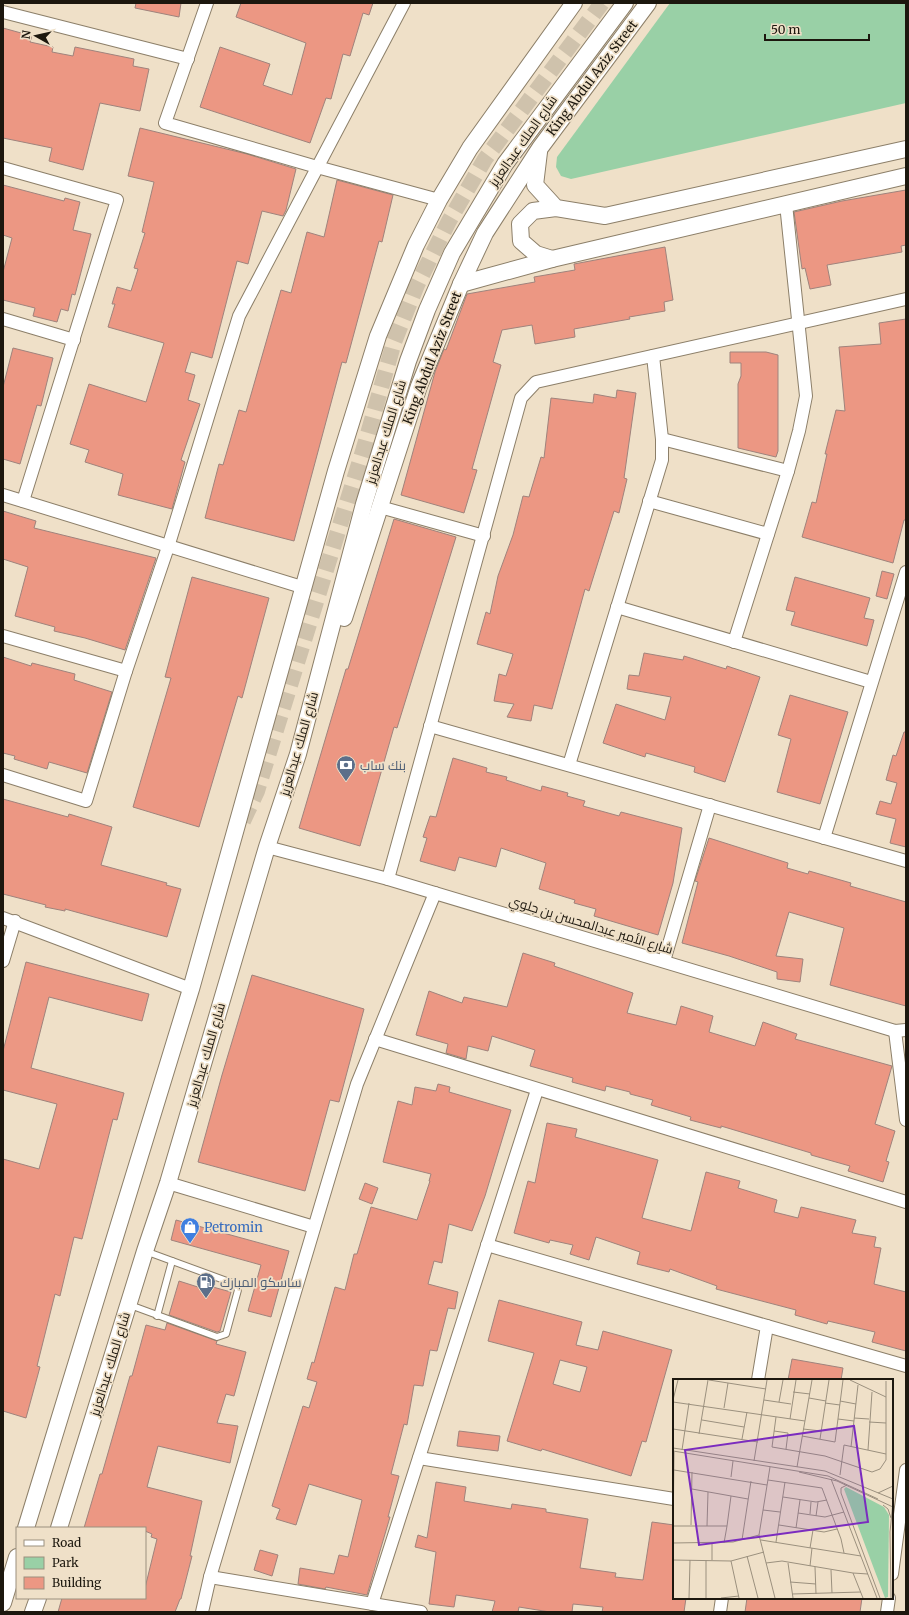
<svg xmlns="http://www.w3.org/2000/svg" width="909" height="1615" viewBox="0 0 909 1615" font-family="Merriweather,Cairo,serif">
<rect width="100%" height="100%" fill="#efe0c8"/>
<path fill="#99d0a6" d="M670,3H906V103L571,179L561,176L556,167L557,157Z"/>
<g fill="#ec9783" stroke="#9f837c" fill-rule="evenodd">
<path d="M136,3H181L179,17L135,8Z"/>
<path d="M241,3H373L369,15L363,13L350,56L343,54L331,99L326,98L310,143L200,107L220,47L270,64L263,85L292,95L306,43L236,17Z"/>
<path d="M3,28L32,36L30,42L53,47L52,52L73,56L75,47L134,59L133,66L149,69L140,111L100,103L83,170L49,161L52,148L3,138Z"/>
<path d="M140,128L247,154L296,169L286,210L283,216L262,211L248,264L237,261L212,358L191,352L185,372L195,375L188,400L200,404L181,460L185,462L172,509L118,495L123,474L85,462L89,450L70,444L89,384L146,402L164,343L108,327L115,304H112L117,287L131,291L138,269L134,268L145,233L142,232L154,182L128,176Z"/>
<path d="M337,180L393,195L382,242L379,241L346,363L342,362L294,541L205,518L219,464L223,465L239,410L246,412L281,290L291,293L307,232L324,237Z"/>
<path d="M3,185L64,201L65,198L80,202L73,230L91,234L75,295L72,294L68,311L61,309L57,322L33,316L35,308L3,300V272L12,238L3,235Z"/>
<path d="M906,190V245L901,246L902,252L827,265L831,285L810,289L805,268L802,269L794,212L842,201Z"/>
<path d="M665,247L673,300L664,302L665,311L629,317L630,319L574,329L575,337L535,344L532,325L502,330L493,362L501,365L472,469L477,470L464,513L401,495L435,372L444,349L446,350L467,294L535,282L534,277L575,270L574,264Z"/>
<path d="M906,319V520H904L893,563L802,537L812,502L816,503L827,454H825L836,410L845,411L839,347L881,344L879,323Z"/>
<path d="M13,348L53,358L41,406L37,405L20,464L3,459V387Z"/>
<path d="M730,352H766L778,355V451L776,457L738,448V384L741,376V363H730Z"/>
<path d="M617,390L636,393L624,478L627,479L619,513L614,511L589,591L585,589L552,709L534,705L531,721L507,717L514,704L494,701L499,674L506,676L513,654L477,644L486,612L490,614L498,576L513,535L523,496L529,497L541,457L544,458L551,398L593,403L594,394L616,398Z"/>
<path d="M3,511L36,521L34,528L156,558L125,650L85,638L54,631L55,627L15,616L28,567L3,559Z"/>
<path d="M394,519L456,537L397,728L394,727L360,846L299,828L346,669H348Z"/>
<path d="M882,571L894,574L887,599L876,596Z"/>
<path d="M192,577L269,598L242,698L238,696L199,827L133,807L171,678L165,677Z"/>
<path d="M795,577L870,598L864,618L874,620L867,646L791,625L795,612L786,610Z"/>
<path d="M644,653L683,660L684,656L726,669L727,666L760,677L725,782L694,772L695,767L646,753L645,757L603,743L616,704L665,720L671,697L627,689L629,675L639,676Z"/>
<path d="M3,657L31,666L32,663L75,674L74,680L112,692L87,773L49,762L47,769L14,759L15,756L3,753Z"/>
<path d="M790,695L848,712L820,804L777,792L791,739L778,735Z"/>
<path d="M904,732H906V847L890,843L896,819L876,814L880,801L891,804L897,783L886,780L893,755L896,756Z"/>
<path d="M453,758L487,768L486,772L507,777L506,780L541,791L542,786L568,793L567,796L585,801L583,806L619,816L621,812L682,828L673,883L658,935L594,916L596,909L574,903L575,900L539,889L546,863L501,848L496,867L459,857L455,871L420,861L427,838L423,837L430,816L436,817Z"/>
<path d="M3,799L68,817L69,814L112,827L101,865L167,883L166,885L181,889L167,937L65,909V911L45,907L46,905L3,894Z"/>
<path d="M709,838L788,863L787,868L808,874L809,871L851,883L850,886L906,902V1006L830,985L844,928L789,912L776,956L803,959L800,982L777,979V972L729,956L682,943L698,882L695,881Z"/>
<path d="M523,953L555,963L554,966L633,993L627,1013L676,1025L681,1006L713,1016L709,1032L755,1046L763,1022L797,1034L795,1039L892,1066L875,1124L895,1131L886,1161L889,1162L883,1182L848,1171L850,1166L811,1155V1153L721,1126V1128L690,1120L691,1117L651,1105L653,1100L630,1094V1092L606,1086L605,1091L572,1082L573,1078L530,1066L535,1050L492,1036L488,1051L468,1046L466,1059L446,1053L448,1044L416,1035L429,991L462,1003L464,997L507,1007Z"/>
<path d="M26,962L149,994L142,1021L49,997L31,1068L124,1093L117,1120L113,1119L82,1239L74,1237L60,1296L55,1294L37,1366L40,1367L26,1418L3,1411V1159L39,1169L57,1104L3,1090V1051Z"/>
<path d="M252,975L364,1009L339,1102L330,1100L305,1191L198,1162L222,1075Z"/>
<path d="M438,1084L450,1087L449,1092L511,1110L485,1196L472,1231L449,1224L442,1263L434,1261L428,1284L458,1292L455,1309L448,1308L437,1351L430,1350L423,1386L414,1385L407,1425L404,1424L391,1474L399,1476L388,1517H390L367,1595L326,1587L325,1589L298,1584L300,1568L334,1574L339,1555L348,1557L362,1500L309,1484L296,1525L276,1519L280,1509L272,1506L303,1406L309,1408L317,1382L307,1379L312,1362L314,1363L335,1287L345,1290L354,1254H357L371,1207L417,1220L430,1181H429L431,1174L383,1162L398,1101L412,1105L415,1087L436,1091Z"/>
<path d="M547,1123L577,1129L575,1137L658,1160L642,1218L691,1231L706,1172L740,1181L738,1188L777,1200L774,1212L798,1218L801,1207L856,1220L852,1233L876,1237L874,1247L881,1248L874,1284L906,1292V1351L872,1342L875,1332L828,1321L827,1324L795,1315L796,1310L716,1289L717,1286L670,1269L669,1272L637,1264L640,1252L596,1237L589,1260L570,1254L573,1245L550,1240L549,1243L514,1233L528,1181L535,1183Z"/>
<path d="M365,1183L378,1188L372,1204L359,1199Z"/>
<path d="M176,1220L289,1251L271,1317L248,1311L261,1265L171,1240Z"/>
<path d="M179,1281L201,1288L202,1284L231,1292L220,1331L217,1332L169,1315Z"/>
<path d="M499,1300L582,1322L576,1345L598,1350L603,1331L672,1350L646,1442L642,1441L631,1476L542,1449L541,1451L507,1441L534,1353L488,1341ZM560,1360L587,1367L580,1392L553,1384Z"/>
<path d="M167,1323L217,1341L216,1344L246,1352L234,1396L226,1394L217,1423L238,1426L230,1463L158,1446L147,1487L202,1501L190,1556H192L181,1599H180L175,1612H58L62,1598H145V1588L157,1539L151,1537L152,1534L145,1531V1528H84L100,1474H102L130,1376H132L146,1325L165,1330Z"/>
<path d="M792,1359L843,1368L841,1380H788Z"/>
<path d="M459,1431L500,1436L498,1451L457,1446Z"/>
<path d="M436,1482L466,1487L464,1501L511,1509L512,1504L546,1509V1512L588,1519L580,1568L616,1573L615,1577L643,1580L652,1522L674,1525V1598H686L684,1612H602L603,1607L573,1604L572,1612H550L519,1607L518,1612H492L495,1601L456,1595L454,1607L429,1604L436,1552L415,1547L418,1535L427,1538Z"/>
<path d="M260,1550L278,1555L272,1576L254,1570Z"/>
<path d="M747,1598H862L860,1612H745Z"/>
</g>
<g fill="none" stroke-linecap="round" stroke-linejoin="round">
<path stroke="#cfc2ac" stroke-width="16" stroke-dasharray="16 8" stroke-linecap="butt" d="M243,821L257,791L364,448L394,342L417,285L449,221L485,159L602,3"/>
<g stroke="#8c7f69" stroke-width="8">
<g id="service">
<path d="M130,1305L217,1337L226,1334L238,1290L235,1284L145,1251"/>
<path d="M157,1316L172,1261"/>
</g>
</g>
<g stroke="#8c7f69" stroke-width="14">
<g id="minor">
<path d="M207,3L165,123L317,167L439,200"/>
<path d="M3,12L188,59"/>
<path d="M3,168L117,200L23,501"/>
<path d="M3,319L74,340"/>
<path d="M662,439L788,471"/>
<path d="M3,495L305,588"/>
<path d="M649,501L768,534"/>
<path d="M380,507L484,536"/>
<path d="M617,607L871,682"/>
<path d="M3,636L126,671"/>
<path d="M734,642L788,471L799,431L806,396L786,204"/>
<path d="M430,726L906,861"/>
<path d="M569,765L662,460V439L653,356"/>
<path d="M3,775L86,801L126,671L168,547L239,316L404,3"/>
<path d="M824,838L906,572"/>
<path d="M267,847L388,879L895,1031L906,1030"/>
<path d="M388,879L521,398L536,382L906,299"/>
<path d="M3,918L191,989"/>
<path d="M3,961L15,921"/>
<path d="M664,961L710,805"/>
<path d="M895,1031L906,1120"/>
<path d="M375,1039L906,1202"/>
<path d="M168,1183L314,1227"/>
<path d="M487,1245L767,1326"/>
<path d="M758,1380L767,1326L906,1366"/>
<path d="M419,1458L674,1499"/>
<path d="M892,1574L906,1470"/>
<path d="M210,1577L421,1612"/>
<path d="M372,1604L537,1090"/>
<path d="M202,1612L210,1577L357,1084L435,893"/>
<path d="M720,1612L722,1598"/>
<path d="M887,1612L889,1598"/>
</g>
</g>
<g stroke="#8c7f69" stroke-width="18">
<g id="tertiary">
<path d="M539,152L535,185L556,208L605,216L906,149"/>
<path d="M552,259L536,254L521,241L520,224L533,211L556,208"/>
<path d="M461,284L552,259L906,176"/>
<path d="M344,618L419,386L461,284L485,233L540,148L648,3"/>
<path d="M26,1528L191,989L336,471L378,336L416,245L439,200L470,148L574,3"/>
<path d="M59,1528L145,1251L168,1183L267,847L298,754L364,504L408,361L427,310L452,253L505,164L625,3"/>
<path d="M3,1603L17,1557"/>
<path d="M33,1612L38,1598"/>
</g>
</g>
<use href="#service" stroke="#fff" stroke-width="6"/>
<use href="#minor" stroke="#fff" stroke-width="12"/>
<use href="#tertiary" stroke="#fff" stroke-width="16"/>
</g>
<defs>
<g id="bank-pin" transform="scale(1)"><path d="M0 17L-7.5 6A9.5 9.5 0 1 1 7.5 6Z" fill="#5c6f8a" stroke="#efe0c8"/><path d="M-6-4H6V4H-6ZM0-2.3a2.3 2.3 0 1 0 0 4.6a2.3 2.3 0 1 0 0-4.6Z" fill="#fff"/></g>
<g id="shop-pin" transform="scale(1)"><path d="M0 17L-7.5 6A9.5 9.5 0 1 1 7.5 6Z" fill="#3f7fe0" stroke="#efe0c8"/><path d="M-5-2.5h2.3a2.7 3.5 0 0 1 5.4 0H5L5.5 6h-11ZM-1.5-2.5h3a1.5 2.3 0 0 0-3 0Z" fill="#fff"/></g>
<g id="fuel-pin" transform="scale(1)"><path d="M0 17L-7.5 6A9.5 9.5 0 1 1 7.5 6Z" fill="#5c6f8a" stroke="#efe0c8"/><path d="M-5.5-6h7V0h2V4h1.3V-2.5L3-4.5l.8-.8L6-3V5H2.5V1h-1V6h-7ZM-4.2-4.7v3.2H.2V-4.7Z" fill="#fff"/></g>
</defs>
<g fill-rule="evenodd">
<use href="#bank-pin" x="346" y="765"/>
<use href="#shop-pin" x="190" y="1227"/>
<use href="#fuel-pin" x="206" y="1282"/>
</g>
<g text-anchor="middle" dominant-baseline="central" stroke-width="3.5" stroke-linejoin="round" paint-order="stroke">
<g font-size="13" fill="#1c170e" stroke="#efe0c8">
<text transform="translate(592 78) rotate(-53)">King Abdul Aziz Street</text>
<text transform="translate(523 141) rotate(-55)">شارع الملك عبدالعزيز</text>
<text transform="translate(432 358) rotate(-69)">King Abdul Aziz Street</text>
<text transform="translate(386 432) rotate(-73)">شارع الملك عبدالعزيز</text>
<text transform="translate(299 744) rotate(-74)">شارع الملك عبدالعزيز</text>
<text transform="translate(591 925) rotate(17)">شارع الأمير عبدالمحسن بن جلوي</text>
<text transform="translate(206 1055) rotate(-74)">شارع الملك عبدالعزيز</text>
<text transform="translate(110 1364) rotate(-73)">شارع الملك عبدالعزيز</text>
</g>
<g font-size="13" fill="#4e5e75" stroke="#efe0c8" text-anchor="start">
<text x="360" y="765">بنك ساب</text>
<text x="220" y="1282">ساسكو المبارك</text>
</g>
<g font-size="13" fill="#366cbe" stroke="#efe0c8" text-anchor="start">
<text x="204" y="1227">Petromin</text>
</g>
</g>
<g transform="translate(673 1379)">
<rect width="220" height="220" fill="#efe0c8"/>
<path d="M173,108L211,128L216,136L215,218L212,219L171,110Z" fill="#99d0a6"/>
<path fill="none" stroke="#9b907e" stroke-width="1" d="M36,1L93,10M177,1L213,18M120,13L137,15M136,19L153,22M0,21L5,1M91,21L118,25M167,22L183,25M0,23L132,42M106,23L110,1M152,24L167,26M51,29L55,4M103,38L99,68L152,77L199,93L207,90L213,81V2M181,39L196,40M117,40L123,1M165,40L181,42M29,41L71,48M196,43L213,44M0,50L85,63M130,50L148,52M101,52L115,54L113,70M26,55L35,1M129,57L162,63L170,1M69,60L74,33M147,60L156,1M178,68L185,6M0,69L152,92L220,120M9,71L16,24M195,71L199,13M0,72L155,97L205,120M81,82L94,1M97,88L86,156L102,219M124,88L139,1M1,91L94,106M126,93L164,102L220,128M167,96L171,66L213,75M58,98L60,82M158,100L204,219M95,101L149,109L168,160L171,174M174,106L168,109V114L207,219M19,110L75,120M205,114L220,107M110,118L143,123L154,121M210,126L215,130L218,139M90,131L107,133M125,134L152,138L171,133M137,135L138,123M143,137L145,123M18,146L19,93M106,146L151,153L164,150M0,147H54L51,164M34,147L35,113M54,147L58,117M123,149L127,121M69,161L78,102M88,161L188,177M0,163L1,73M103,163L112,103M0,164L60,163L86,156M137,169L140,151M74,177L85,219M0,181L58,182L91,173M39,181V164M58,182L66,219M93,184L109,182L180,194L190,219M115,184L120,219M137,187L139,169M142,188L143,215M158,191L159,214M180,194L195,195M117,203L143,205M119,215L188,213M16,219L17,181M33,219V181M48,219L66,217M218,219L217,153L220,123"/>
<path fill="#7b2cbf" fill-opacity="0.15" stroke="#7b2cbf" stroke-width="2" d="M181,47L195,143L26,166L12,71Z"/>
<rect width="220" height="220" fill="none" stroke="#1c170e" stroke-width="2"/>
</g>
<rect width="909" height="1615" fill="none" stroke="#1c170e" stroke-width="8"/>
<rect x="16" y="1527" width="130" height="72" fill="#efe0c8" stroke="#9b907e"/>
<rect x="24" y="1540" width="20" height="6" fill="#ffffff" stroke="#9b907e"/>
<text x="52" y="1547" font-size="12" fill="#1c170e">Road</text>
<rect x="24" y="1557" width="20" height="12" fill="#99d0a6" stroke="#9b907e"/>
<text x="52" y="1567" font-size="12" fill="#1c170e">Park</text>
<rect x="24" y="1577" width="20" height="12" fill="#ec9783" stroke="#9b907e"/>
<text x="52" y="1587" font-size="12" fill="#1c170e">Building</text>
<g transform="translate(36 36) rotate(278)" stroke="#efe0c8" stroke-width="3" paint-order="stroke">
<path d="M0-3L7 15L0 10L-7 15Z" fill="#1c170e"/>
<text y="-6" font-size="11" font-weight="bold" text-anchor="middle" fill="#1c170e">N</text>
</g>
<path d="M765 34v6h104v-6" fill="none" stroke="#1c170e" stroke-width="2"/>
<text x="771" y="34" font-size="12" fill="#1c170e" stroke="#efe0c8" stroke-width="3" paint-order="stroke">50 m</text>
</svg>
